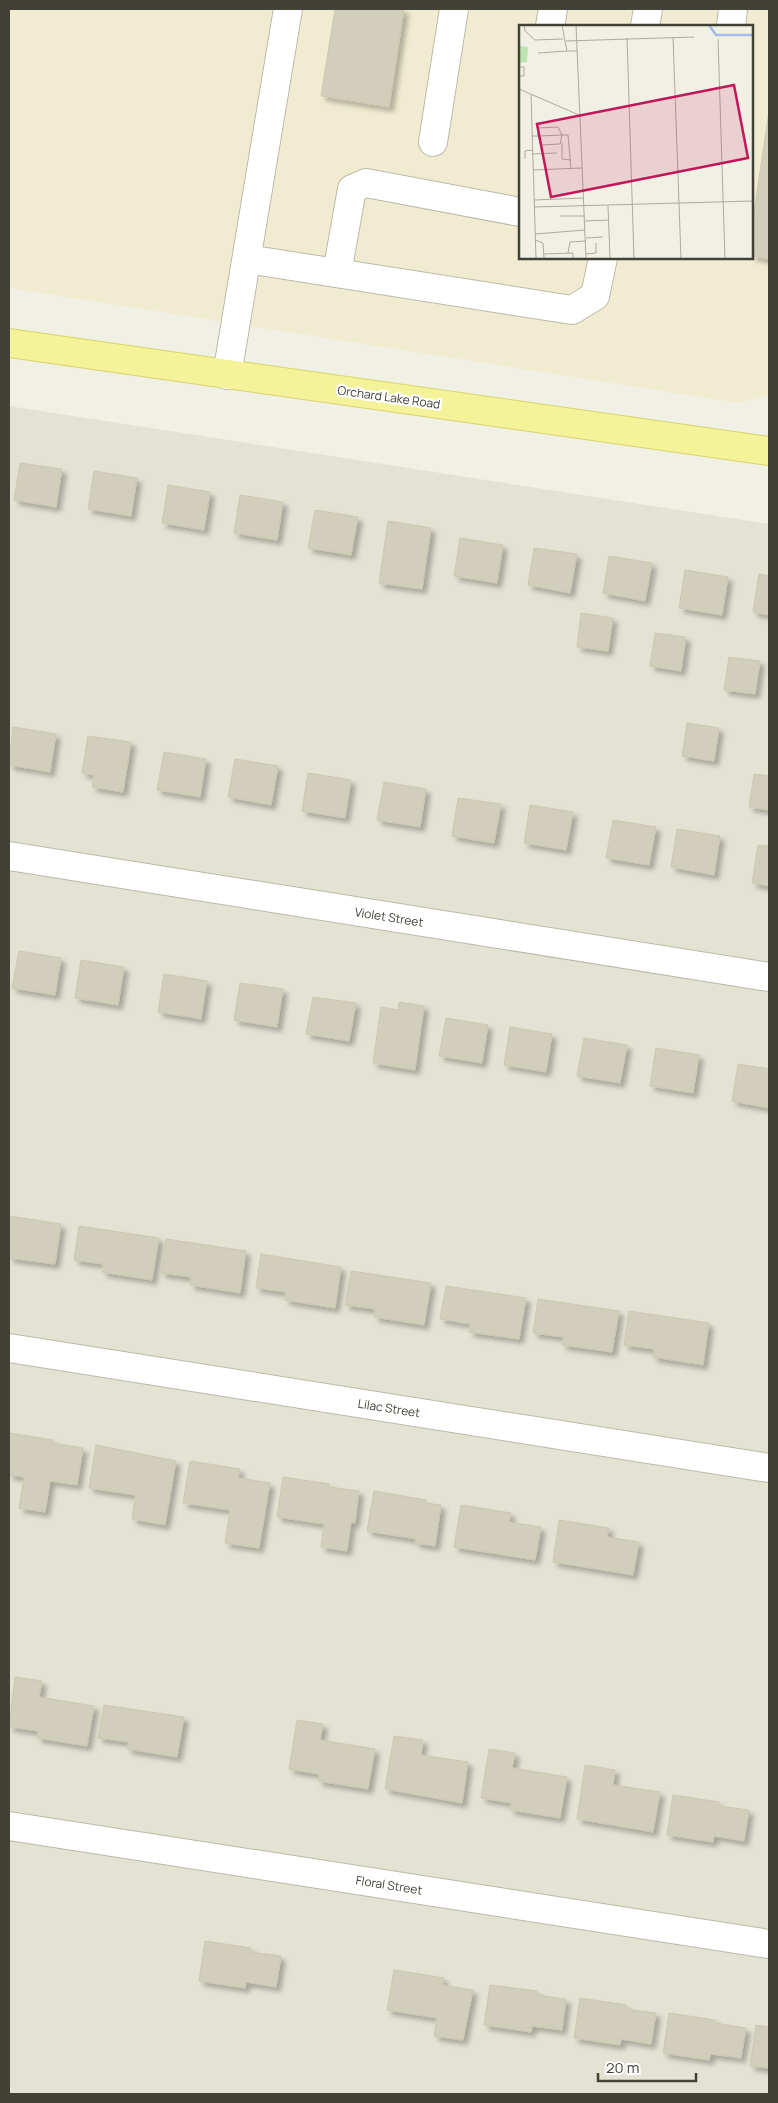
<svg xmlns="http://www.w3.org/2000/svg" width="778" height="2103" viewBox="0 0 778 2103" font-family="Manrope,sans-serif">
<defs>
<filter id="shadow"><feDropShadow dx="4.5" dy="4.5" stdDeviation="2.5" flood-color="#0004"/></filter>
</defs>
<rect width="100%" height="100%" fill="#f1f0e5"/>
<path fill="#e4e3d3" d="M9,406L769,524V2094H9Z"/>
<path fill="#f1ecd1" fill-rule="evenodd" d="M9,9H769V396L738,403L9,288ZM520,26H752V258H520Z"/>
<g fill="#d1cebb" stroke="#cbc8af" filter="url(#shadow)">
<path d="M335,9H404L389,107L321,96Z"/>
<path d="M769,111V259L752,256V226Z"/>
<path d="M20,463L62,469L56,507L14,500Z"/>
<path d="M94,471L137,478L131,516L88,509Z"/>
<path d="M168,485L210,492L204,530L162,523Z"/>
<path d="M240,495L283,502L277,540L234,533Z"/>
<path d="M315,510L358,517L351,555L308,548Z"/>
<path d="M388,521L431,528L422,589L379,583Z"/>
<path d="M460,538L503,545L497,583L454,576Z"/>
<path d="M534,548L577,554L570,593L528,585Z"/>
<path d="M609,556L652,563L645,601L603,593Z"/>
<path d="M685,570L728,577L722,615L679,608Z"/>
<path d="M759,574L769,576V615L753,612Z"/>
<path d="M581,613L613,618L608,651L577,647Z"/>
<path d="M655,633L686,637L681,671L650,666Z"/>
<path d="M729,657L760,661L755,694L724,690Z"/>
<path d="M687,723L719,728L714,761L682,756Z"/>
<path d="M13,727L56,734L50,772L9,765Z"/>
<path d="M88,736L131,742L123,792L92,787L94,775L82,773Z"/>
<path d="M164,752L206,759L200,797L157,790Z"/>
<path d="M235,759L278,766L271,805L228,797Z"/>
<path d="M308,773L351,780L345,818L302,811Z"/>
<path d="M754,774L769,776V810L749,807Z"/>
<path d="M384,782L426,789L420,827L377,820Z"/>
<path d="M458,798L501,804L494,843L452,836Z"/>
<path d="M530,805L573,812L566,850L524,843Z"/>
<path d="M613,820L656,827L649,865L606,858Z"/>
<path d="M677,829L720,836L714,875L671,867Z"/>
<path d="M758,845L769,846V886L752,883Z"/>
<path d="M19,951L61,958L55,995L12,988Z"/>
<path d="M81,960L124,967L118,1005L75,998Z"/>
<path d="M164,974L207,981L201,1019L158,1012Z"/>
<path d="M240,983L283,989L277,1027L234,1020Z"/>
<path d="M313,997L356,1003L349,1041L306,1034Z"/>
<path d="M399,1002L424,1006L415,1070L373,1063L381,1007L398,1010Z"/>
<path d="M446,1018L488,1025L482,1063L439,1056Z"/>
<path d="M510,1027L552,1034L546,1072L504,1065Z"/>
<path d="M584,1038L627,1045L620,1083L577,1076Z"/>
<path d="M656,1048L699,1055L693,1093L650,1086Z"/>
<path d="M738,1064L769,1069V1108L732,1101Z"/>
<path d="M9,1216L61,1224L55,1264L9,1258Z"/>
<path d="M79,1226L159,1238L152,1280L102,1272L103,1264L74,1260Z"/>
<path d="M166,1239L246,1251L240,1293L190,1285L191,1277L161,1273Z"/>
<path d="M261,1254L341,1267L335,1308L285,1300L286,1292L256,1288Z"/>
<path d="M351,1271L431,1283L424,1325L374,1317L375,1309L345,1305Z"/>
<path d="M446,1286L526,1298L519,1339L469,1332L470,1324L440,1319Z"/>
<path d="M538,1299L619,1311L612,1352L562,1345L563,1337L533,1333Z"/>
<path d="M629,1311L709,1323L703,1365L653,1357L654,1349L624,1345Z"/>
<path d="M9,1433L53,1440L52,1443L83,1448L77,1485L50,1481L45,1512L19,1508L24,1477L9,1475Z"/>
<path d="M96,1445L176,1461L165,1525L132,1519L135,1495L89,1488Z"/>
<path d="M190,1461L240,1469L238,1478L270,1483L259,1548L225,1543L230,1510L183,1503Z"/>
<path d="M283,1477L329,1484V1487L359,1491L355,1523L351,1522L347,1551L321,1547L324,1524L277,1517Z"/>
<path d="M374,1491L426,1500L425,1503L441,1505L435,1546L415,1543L416,1539L367,1531Z"/>
<path d="M461,1505L511,1513L509,1522L541,1527L535,1560L454,1547Z"/>
<path d="M559,1520L609,1528L607,1537L639,1542L633,1575L553,1562Z"/>
<path d="M15,1677L42,1681L39,1697L94,1706L87,1746L37,1738L38,1731L9,1727Z"/>
<path d="M104,1705L184,1717L177,1757L127,1749L129,1742L98,1738Z"/>
<path d="M297,1720L323,1724L320,1740L375,1749L368,1789L318,1781L319,1774L289,1769Z"/>
<path d="M394,1736L423,1740L421,1755L468,1762L462,1803L385,1789Z"/>
<path d="M489,1749L515,1753L512,1768L567,1777L560,1818L510,1810L511,1803L481,1798Z"/>
<path d="M585,1765L615,1770L613,1785L660,1792L653,1832L577,1819Z"/>
<path d="M673,1795L719,1802L718,1806L749,1810L744,1841L714,1836L713,1842L667,1835Z"/>
<path d="M205,1941L251,1948L250,1952L281,1956L276,1987L246,1982L245,1988L199,1981Z"/>
<path d="M394,1970L444,1978L442,1985L473,1990L463,2040L434,2036L437,2018L387,2010Z"/>
<path d="M490,1985L537,1991L536,1995L566,1999L562,2030L532,2026L531,2032L484,2025Z"/>
<path d="M580,1998L626,2005L625,2009L656,2013L651,2044L621,2039L620,2045L574,2038Z"/>
<path d="M669,2013L715,2020V2023L746,2028L741,2058L711,2054L709,2060L663,2053Z"/>
<path d="M756,2025L769,2027V2068L750,2066Z"/>
</g>
<g fill="none" stroke-linecap="round" stroke-linejoin="round">
<g stroke="#bbbaa8" stroke-width="30">
<g id="minor">
<path d="M550,26L553,9"/>
<path d="M645,26L648,9"/>
<path d="M731,26L733,9"/>
<path d="M433,142L454,9"/>
<path d="M247,259L572,310L595,296L603,258"/>
<path d="M337,273L352,189L366,183L520,212"/>
<path d="M227,375L288,9"/>
<path d="M9,856L769,977"/>
<path d="M9,1348L769,1468"/>
<path d="M9,1826L769,1944"/>
</g>
</g>
<g stroke="#d8d56b" stroke-width="30">
<path id="major" d="M9,343L769,451"/>
</g>
<use href="#minor" stroke="#fff" stroke-width="28"/>
<use href="#major" stroke="#f5f399" stroke-width="28"/>
</g>
<g text-anchor="middle" dominant-baseline="central" stroke-width="4.5" stroke-linejoin="round" paint-order="stroke">
<g font-size="12" fill="#424135" stroke="#fff">
<text transform="translate(389 397) rotate(8)">Orchard Lake Road</text>
<text transform="translate(389 917) rotate(9)">Violet Street</text>
<text transform="translate(389 1408) rotate(9)">Lilac Street</text>
<text transform="translate(389 1885) rotate(9)">Floral Street</text>
</g>
</g>
<g transform="translate(519 25)">
<rect width="234" height="234" fill="#f1f0e5"/>
<path d="M0,21L9,22L8,37L0,38Z" fill="#bfe2b1"/>
<path fill="none" stroke="#a5bbe9" stroke-width="2.5" d="M190,0L197,10H234"/>
<path fill="none" stroke="#abaa9f" stroke-width="1" d="M5,0L6,6L16,15L44,14M43,0L48,26H58M57,0L67,234M154,12L162,234M108,13L115,234M199,14L206,234M47,16L175,12M19,28L48,26M0,42H5V51H0M0,64L60,90M12,70L17,234M43,110L41,119L22,120L19,111ZM13,111H19V103L39,102L43,110H49L52,144M43,118V134L52,135M13,129L38,128M6,134V126L13,125M14,145L63,143M15,175L65,173M89,181L91,234M15,182L234,176M41,191H66M66,196L90,195M16,209L66,205M67,213L84,212M16,215L24,218L25,234M49,228L51,217L67,216M25,229L54,228V234M67,229L77,228V218"/>
<path fill="#c2185b" fill-opacity="0.15" stroke="#c2185b" stroke-width="2.5" d="M215,60L229,133L32,172L18,99Z"/>
<rect width="234" height="234" fill="none" stroke="#424135" stroke-width="2.5"/>
</g>
<rect width="778" height="2103" fill="none" stroke="#424135" stroke-width="20"/>
<path d="M598 2073v8h98v-8" fill="none" stroke="#424135" stroke-width="2.5"/>
<text x="606" y="2073" font-size="15" fill="#424135" stroke="#ffffff" stroke-width="4" paint-order="stroke">20 m</text>
</svg>
